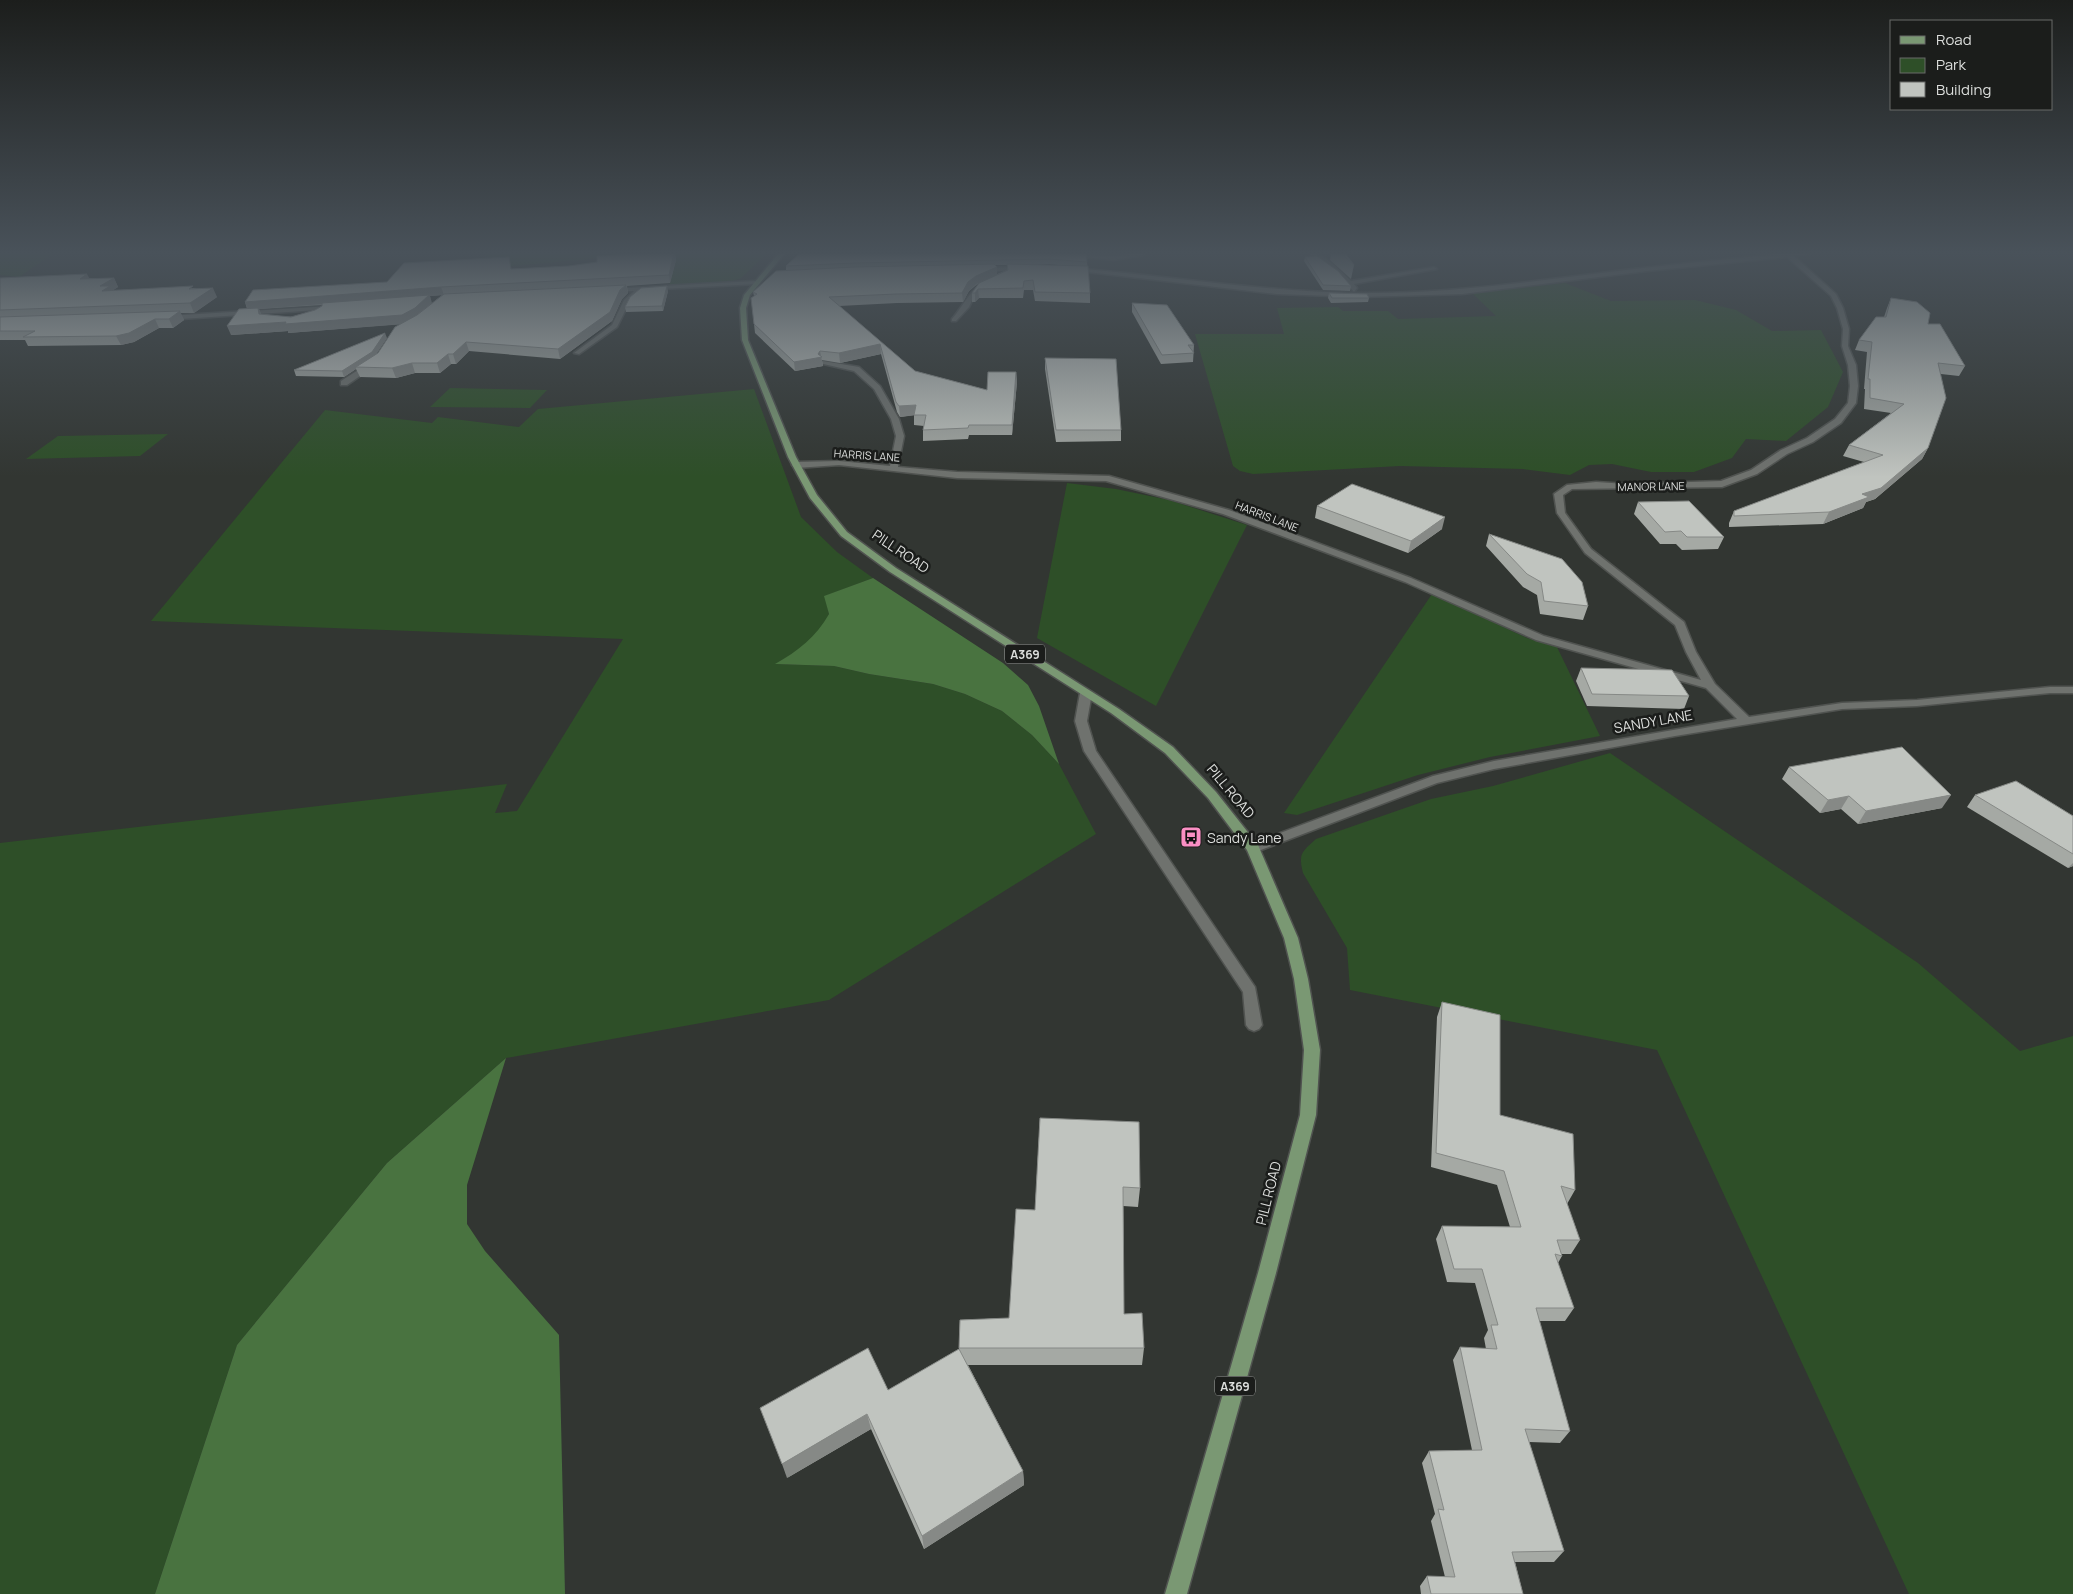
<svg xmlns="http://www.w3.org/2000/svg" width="2073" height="1594" viewBox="0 0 2073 1594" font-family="Manrope,sans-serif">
<rect width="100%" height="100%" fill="#323632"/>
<g fill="#2e4f28">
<path d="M0,253H54L19,277L0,275Z"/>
<path d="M488,253H768L741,278L728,283L669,286L676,260L613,257L499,267L486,255Z"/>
<path d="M1565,283L1611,301L1695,300L1736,310L1772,331L1821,330L1843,372L1828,407L1786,441L1746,439L1732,458L1694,472H1651L1612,464L1589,465L1570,475L1523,469L1400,466L1253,474L1240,471L1233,466L1195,334H1284L1277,308L1338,307L1343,311H1388L1398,319L1496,316L1472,293Z"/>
<path d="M450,388L547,390L530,408L430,407Z"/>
<path d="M754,389L801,517L837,552L873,578L825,596L829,614L821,629L800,649L776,664L834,666L869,674L933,684L965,694L1002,711L1032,735L1059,764L1096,834L829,1000L506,1058L387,1163L237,1345L155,1594H0V843L507,784L495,813L517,811L623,639L151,621L325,410L432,423L438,417L519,427L538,409Z"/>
<path d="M168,434L140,456L26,459L58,436Z"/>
<path d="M1067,483L1116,489L1169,500L1247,525L1156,706L1037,638Z"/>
<path d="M1432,594L1527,638L1557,647L1600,736L1490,757L1418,775L1297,815L1284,813Z"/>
<path d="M1610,753L1918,963L2020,1051L2073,1036V1594H1909L1657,1050L1350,990L1347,948L1303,873C1298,853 1302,852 1316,839L1431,799L1493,786Z"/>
</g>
<g fill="#497340">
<path d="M873,578L1003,663L1028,685L1039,706L1059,764L1032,735L1002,711L965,694L933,684L869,674L834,666L775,664C798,651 816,637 829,614L824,596Z"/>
<path d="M506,1058L467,1185V1224L485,1251L559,1335L565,1594H155L237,1345L387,1163Z"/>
</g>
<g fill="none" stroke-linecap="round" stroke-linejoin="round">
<g stroke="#505350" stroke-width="3">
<g id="minor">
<path d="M1140,253L1144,255L1114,260L1072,256L1075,254L1114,256Z"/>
<path d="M1309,253C1324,253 1341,271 1351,281L1434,267L1437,269L1354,284L1357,288L1354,292L1338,274Z"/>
<path d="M1785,253H1810L1794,256L1836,294L1843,308L1849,329L1848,346L1856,365L1858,386L1856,403L1841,423L1813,442L1787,454L1757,474L1722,487L1572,489L1563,495L1565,513L1591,549L1684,622L1696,652L1715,684L1749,717L1842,703L1917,700L2050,687H2073V693H2050L1917,706L1842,709L1675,736L1494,769L1437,783L1253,853L1248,851L1246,848L1248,845L1433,776L1494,761L1737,719L1706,688L1536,640L1405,582L1223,514L1106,481L957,478L839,465L796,468L792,465L796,462L839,461L890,466L896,436L891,419L874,389L854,371L819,363L823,361L859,367L880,386L899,419L904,436L898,467L957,472L1109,476L1229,510L1411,578L1544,636L1701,680L1686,652L1675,625L1585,553L1557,513L1554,494L1567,485L1596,482L1627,484L1721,481L1751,470L1781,450L1807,438L1835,419L1848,403L1850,386L1848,365L1842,346L1843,329L1837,308L1831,296L1787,257L1647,271L1462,294L1361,297L1277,294L1070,270L1073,268C1169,276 1264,292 1360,293C1441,294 1521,283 1601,273C1662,265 1724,260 1785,253Z"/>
<path d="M1023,267L1025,270L980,272L977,270L980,268Z"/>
<path d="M755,281L757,284L641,290L630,301L617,327L579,354L574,353L612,325L624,300L634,291L610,292L608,289Z"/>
<path d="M982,284L987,285L975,294L969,307L956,321H952V319C964,305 967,294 982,284Z"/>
<path d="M331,306L333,307V309L166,320L163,318L166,316Z"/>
<path d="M369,363L376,365L347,385H341V381Z"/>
<path d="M1086,690L1092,693L1087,721L1096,751L1255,987L1262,1025L1259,1029L1254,1031L1249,1029L1246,1025L1243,992L1084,751L1075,721L1080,693Z"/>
</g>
</g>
<g stroke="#505350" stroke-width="3">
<path id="major" d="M779,253H785L750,295L746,308L748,340L796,457L817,495L847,532L896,568L1119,709L1173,747L1216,792L1258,845L1298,938L1308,979L1320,1050L1316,1115L1276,1273L1187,1594H1165L1258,1273L1300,1115L1304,1050L1294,979L1284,938L1247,850L1208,798L1165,753L1111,713L890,572L841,536L810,498L788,457L742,340L740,308L744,295Z"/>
</g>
<use href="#minor" fill="#6f726e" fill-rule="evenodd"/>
<use href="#major" fill="#7a9873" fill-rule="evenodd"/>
</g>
<g fill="#a5a9a4" fill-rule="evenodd">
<path d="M675,253L676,260L670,283L627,286L628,293L622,299L612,321L560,359L469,351L456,364H451L440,373H415L396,378L360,377L356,369L344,377L296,376L294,370L387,338L376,354L378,353L401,324L288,333V331L231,335L247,309L245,302L387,282L512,269L569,266ZM442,295L431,304L430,296ZM322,305V306L315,310L291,317L261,314L259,309Z"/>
<path d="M800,253H1083L1087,262L1090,293V303L1035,301L1033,290H1024L1023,298H979L975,302H972V293L979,283L969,291L963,302L897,303L839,306L915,371L987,390L1016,372L1017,382L1012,435H969L968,439L923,441V430L924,426L914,425V415L900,417L897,412L881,354L840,363L822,360L823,366L795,371L755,333L754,324V296L753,292L786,271V266ZM1049,264L1067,266L1029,265ZM995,265H1007V270L997,274Z"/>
<path d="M1331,253H1345L1354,265L1351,279L1330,260Z"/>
<path d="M1305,257L1351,286L1350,291L1323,290L1304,261Z"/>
<path d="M0,278H114L118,287L113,290L194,288L217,297L194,313H180L184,320L173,328H159L134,342L121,345L28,346L25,340H0Z"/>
<path d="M668,291L663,311L626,312L625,307Z"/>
<path d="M1329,293L1369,298L1368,302L1331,303L1328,298Z"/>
<path d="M1891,298L1928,324L1965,366L1959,376L1941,374L1928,448L1922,459L1875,499L1866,502L1863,508L1823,524L1729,527V523L1734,511L1864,462L1843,456L1849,445L1891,413L1864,409L1865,389H1864L1867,352L1855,350L1859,340L1884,317L1887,308Z"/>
<path d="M1132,303L1194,345L1193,362L1161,364L1132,312Z"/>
<path d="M1045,358L1121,430V441L1056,442L1045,369Z"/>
<path d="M1638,502L1724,537L1718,549L1682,550L1676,544H1660L1634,514Z"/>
<path d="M1317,506L1442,529L1408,553L1315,518Z"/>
<path d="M1489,534L1588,606L1583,620L1540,614L1537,595L1523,587L1486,546Z"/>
<path d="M1581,668L1689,696L1684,709L1587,706L1576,681Z"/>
<path d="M1789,767L1942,808L1858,824L1841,809L1820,813L1782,779Z"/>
<path d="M1975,795L2073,816V866L2068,868L1967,807Z"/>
<path d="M1442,1002L1500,1115L1575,1190L1567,1204L1580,1240L1571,1254H1562V1256L1558,1263L1574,1308L1565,1321H1539L1570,1431L1560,1443L1529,1442L1564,1551L1554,1562H1515L1523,1594H1421L1420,1586L1427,1576L1445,1577L1431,1521L1435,1514L1422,1463L1429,1451L1472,1450L1453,1360L1460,1347L1486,1349L1484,1338L1488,1330L1475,1283L1447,1282L1436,1239L1442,1226L1510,1227L1497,1185L1431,1167L1437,1017Z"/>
<path d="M1040,1118L1140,1188L1138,1207L1123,1206L1124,1314L1144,1348L1142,1365H968L1023,1471L1024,1485L924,1549L871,1429L787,1478L888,1390L959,1349L960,1320L1009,1318L1035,1210Z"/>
</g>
<g fill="#868986">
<path d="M675,253L676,260L670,283L669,275Z"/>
<path d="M997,267V275L976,284L969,291L963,302L962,293L968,282L976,276Z"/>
<path d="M87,274L92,283L80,279Z"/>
<path d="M114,278L118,287L112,291L107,300L100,286Z"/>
<path d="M626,285L628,293L622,299L612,321L560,359L558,349Z"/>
<path d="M667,286L668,291L663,311L662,306Z"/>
<path d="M441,287L444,295L430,296L432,303L405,324L288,333V331L231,335L227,326L427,296L259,309L262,317L248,310L245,302Z"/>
<path d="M213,288L217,297L194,313L190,303Z"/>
<path d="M978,289L979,298L975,302V293Z"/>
<path d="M180,311L184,320L173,328L169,319Z"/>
<path d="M155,319L159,328L134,342L121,345L116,336Z"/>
<path d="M385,333L387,338L374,358L356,367V369L344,377L342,371Z"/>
<path d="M466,342L469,351L456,364L453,354Z"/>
<path d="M880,344L881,354L840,363L839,353Z"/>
<path d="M820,351L823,366L795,371L794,362L818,354Z"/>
<path d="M448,354L451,364L440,373L437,363Z"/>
<path d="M412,363L415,373L396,378L392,368Z"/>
<path d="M1016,372L1017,382L1012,435V425Z"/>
<path d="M916,405L917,415L900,417L899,406Z"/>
<path d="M1928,448L1922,459L1875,499L1866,502L1863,508L1823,524L1829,512L1862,494Z"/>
<path d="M1445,517L1442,529L1408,553L1411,541Z"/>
<path d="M1951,795L1942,808L1858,824L1866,811Z"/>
<path d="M1849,796L1841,809L1820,813L1828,800Z"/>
<path d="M2073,863V866L2068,868Z"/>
<path d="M867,1414L871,1429L787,1478L782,1464Z"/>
<path d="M1023,1471L1024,1485L924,1549L922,1536Z"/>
</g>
<g fill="#c0c4bf" stroke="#868986">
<path d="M658,253H674L669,275L441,287L245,302L253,290L387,282L404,263L509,257L511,269L569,266L597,262V256Z"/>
<path d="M800,253H1083L1086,254L1087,262L1049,259L855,263L786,266Z"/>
<path d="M1341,253H1345L1354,265Z"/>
<path d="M1317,256L1338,271L1351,286L1323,285L1305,257Z"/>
<path d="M994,264L997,267L976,276L968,282L962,293L896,294L829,297L915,371L987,390L988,372H1016L1012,425H969L968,428L923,430L926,415H914L916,405L899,406L896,402L880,344L839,353L820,351L818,354L822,357L794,362L754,324L751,298L757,294L753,292L776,271L855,267Z"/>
<path d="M1007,264L1088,266L1090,293L1035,292L1033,280L1024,281L1023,288L978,289L975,293H972L979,283L1008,270Z"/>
<path d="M87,274L80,279L114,278L100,286H110L102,291L193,286L189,289L213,288L190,303L0,310V278Z"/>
<path d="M626,285L620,290L610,312L558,349L466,342L453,354H448L437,363H412L392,368L356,367L378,353L395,327L417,315L444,294Z"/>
<path d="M667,286L662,306L625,307L630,297L641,288Z"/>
<path d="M1329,293L1367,294L1369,298H1332Z"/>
<path d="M429,295L415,308L402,315L285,324L286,322L227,326L239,309L258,308L259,314L291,317L315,310L322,306V303Z"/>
<path d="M1891,298L1917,302L1930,313L1928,324H1940L1965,366L1938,363L1946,398L1928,448L1881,488L1862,494L1869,497L1829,512L1734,516V511L1883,455L1849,445L1904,404L1870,398V379H1868L1872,342L1859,340L1876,317H1886Z"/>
<path d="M1132,303L1167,305L1194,345H1188L1194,353L1162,355Z"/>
<path d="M180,311L169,319H155L129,333L116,336L23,337L35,331H0V317Z"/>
<path d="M385,333L372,352L342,371L294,370Z"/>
<path d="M1045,358L1116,359L1121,430H1056Z"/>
<path d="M1352,484L1445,517L1411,541L1317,506Z"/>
<path d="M1689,501L1724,537H1687L1681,531L1665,532L1638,502Z"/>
<path d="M1489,534L1562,559L1582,582L1588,606L1544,601L1541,582L1527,574Z"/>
<path d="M1581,668L1672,670L1689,696L1592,694Z"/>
<path d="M1902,747L1951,795L1866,811L1849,796L1828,800L1789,767Z"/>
<path d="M2016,781L2073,816V854L1975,795Z"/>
<path d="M1442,1002L1500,1015V1115L1573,1134L1575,1190L1561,1186L1580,1240H1557L1562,1256L1555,1254L1574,1308H1536L1570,1431L1525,1429L1564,1551L1512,1552L1523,1594H1431L1427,1576L1455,1577L1438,1509L1444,1510L1429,1451L1482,1450L1460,1347L1497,1349L1491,1325H1498L1482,1269H1454L1442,1226L1521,1227L1504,1171L1436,1153Z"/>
<path d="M1040,1118L1139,1122L1140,1188L1123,1187L1124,1314L1142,1313L1144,1348H959L960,1320L1009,1318L1016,1209L1035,1210Z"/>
<path d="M868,1348L888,1390L959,1349L1023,1471L922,1536L867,1414L782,1464L760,1408Z"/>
</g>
<linearGradient id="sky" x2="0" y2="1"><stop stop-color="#1c1e1c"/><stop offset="0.53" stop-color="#49525a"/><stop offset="1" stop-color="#49525a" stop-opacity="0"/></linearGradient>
<rect width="2073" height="477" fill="url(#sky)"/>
<defs>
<g id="bus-square" transform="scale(1.125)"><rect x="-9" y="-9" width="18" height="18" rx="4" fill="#fb8fc4" stroke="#1b1d1b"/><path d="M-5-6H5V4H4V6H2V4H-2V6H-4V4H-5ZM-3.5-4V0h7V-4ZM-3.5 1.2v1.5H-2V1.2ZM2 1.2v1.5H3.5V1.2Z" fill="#111"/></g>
</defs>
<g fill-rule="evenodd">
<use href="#bus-square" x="1191" y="837"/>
</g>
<g text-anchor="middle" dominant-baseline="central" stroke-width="5" stroke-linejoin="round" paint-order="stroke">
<g font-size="11" fill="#dcdedc" stroke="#1b1d1b">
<text transform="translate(867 455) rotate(4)">HARRIS LANE</text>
<text transform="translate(1651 486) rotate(-1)">MANOR LANE</text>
<text transform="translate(1267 516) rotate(21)">HARRIS LANE</text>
</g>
<g fill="#1b1d1b" stroke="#a2a4a2" stroke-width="1">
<rect x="1005" y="644.5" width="40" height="19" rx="4"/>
<rect x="1215" y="1376.5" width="40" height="19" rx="4"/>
</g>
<g font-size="12" font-weight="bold" fill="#dcdedc">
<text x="1025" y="654">A369</text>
<text x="1235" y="1386">A369</text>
</g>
<g font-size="14" fill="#dcdedc" stroke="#1b1d1b">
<text transform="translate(901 551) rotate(34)">PILL ROAD</text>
<text transform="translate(1653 721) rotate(-10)">SANDY LANE</text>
<text transform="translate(1231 791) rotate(50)">PILL ROAD</text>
<text transform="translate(1268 1193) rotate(-76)">PILL ROAD</text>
</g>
<g font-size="14" fill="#dcdedc" stroke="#1b1d1b" text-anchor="start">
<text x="1207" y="837">Sandy Lane</text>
</g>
</g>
<rect x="1890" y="20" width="162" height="90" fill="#1b1d1b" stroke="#686a68"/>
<rect x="1900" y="36" width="25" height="8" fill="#7a9873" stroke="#686a68"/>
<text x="1936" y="45" font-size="15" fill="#dcdedc">Road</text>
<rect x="1900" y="58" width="25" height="15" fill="#2e4f28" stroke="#686a68"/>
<text x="1936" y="70" font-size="15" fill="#dcdedc">Park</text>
<rect x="1900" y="82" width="25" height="15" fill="#c0c4bf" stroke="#686a68"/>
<text x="1936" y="95" font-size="15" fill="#dcdedc">Building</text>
</svg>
